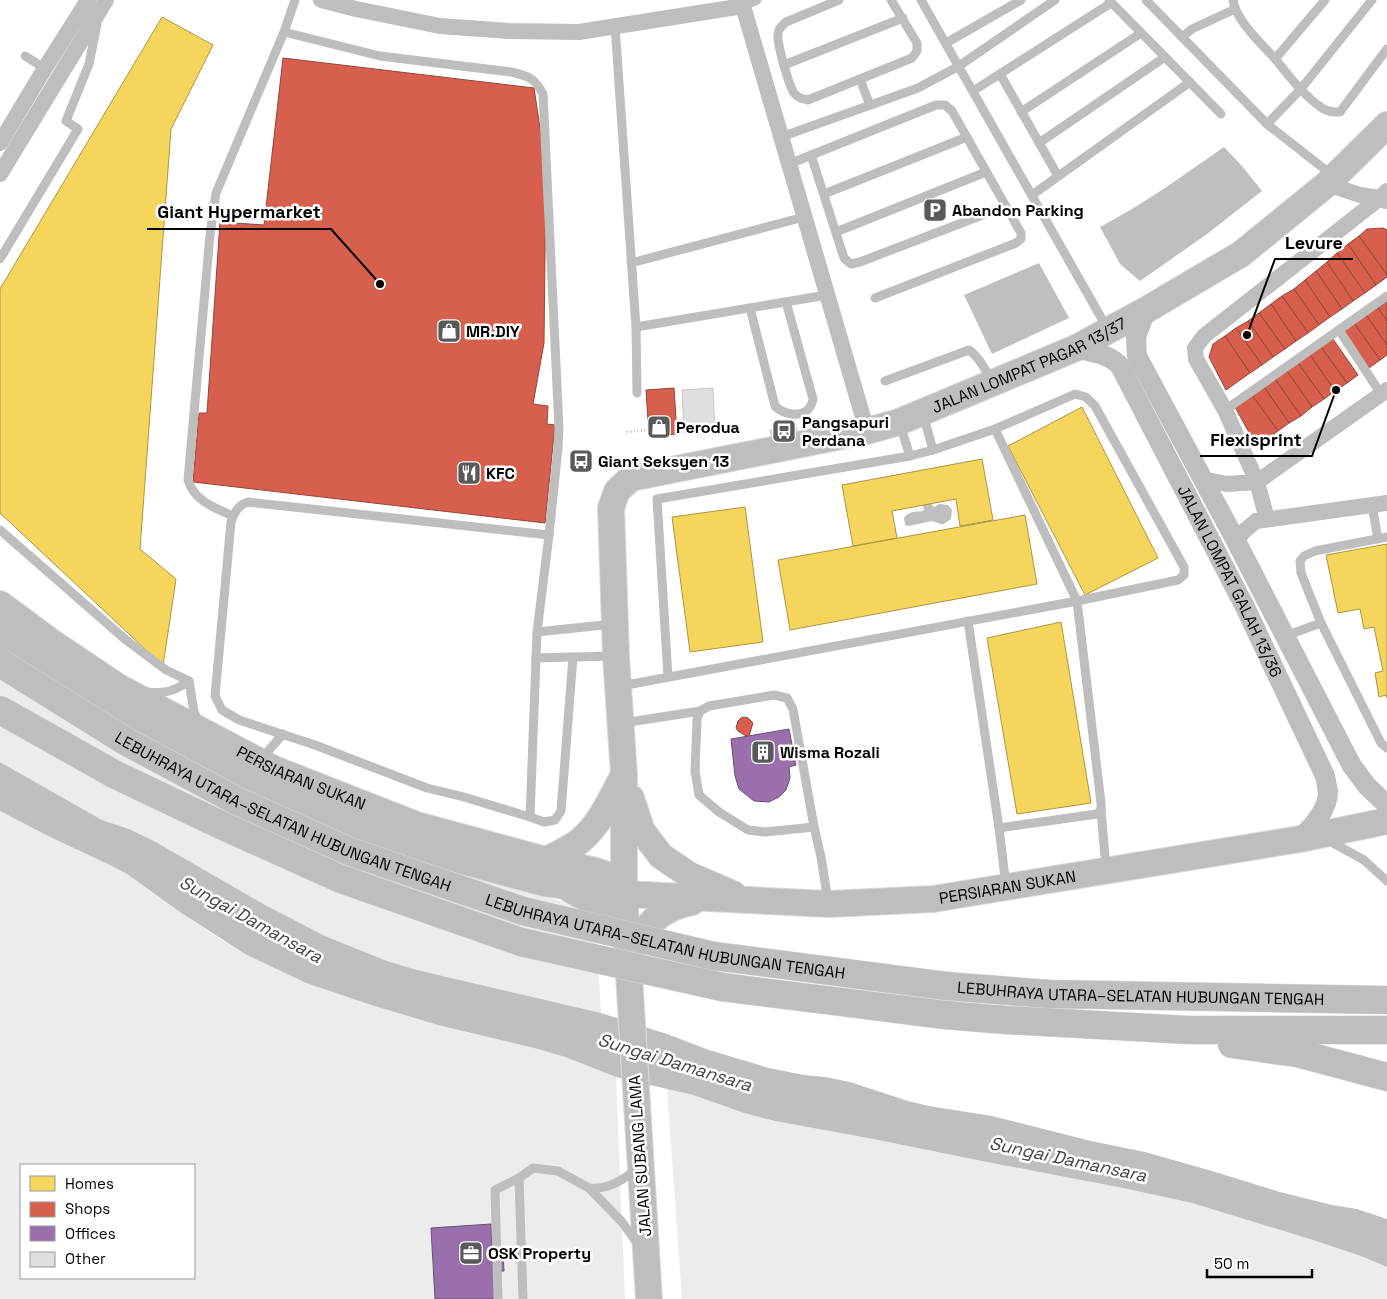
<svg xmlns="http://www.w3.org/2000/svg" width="1387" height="1299" viewBox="0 0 1387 1299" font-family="'Space Grotesk',sans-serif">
<rect width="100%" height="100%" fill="#fff"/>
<g fill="#ececec" fill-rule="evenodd">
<path d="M0,636L407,851L563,902L595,918L601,1013L417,970L387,961L325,936L267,906L154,841L129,829L102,820L0,762Z"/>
<path d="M0,811L52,838L108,864L127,874L212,934L245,954L306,983L371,1005L438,1025L538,1049L565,1057L616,1077L625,1299H0ZM21,1165H194V1278H21Z"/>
<path d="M667,1089L693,1095L744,1113L775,1121L868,1138L997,1164L1123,1188L1192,1203L1313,1240L1361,1256L1387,1267V1299H682Z"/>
</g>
<g fill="#bfbfbf">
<path d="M1224,147L1242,166L1262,191L1207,234L1140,281L1120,264L1100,227C1144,204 1184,175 1224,147Z"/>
<path d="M1039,263L1069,318L992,354L964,295Z"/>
<path d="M929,501L934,507L939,504L948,505L952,510L951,519L944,524H941L932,521L909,526L905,525L904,518C908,511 916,512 923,511L924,509L922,505Z"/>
<path d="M0,762L102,820L129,829L154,841L267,906L325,936L387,961L417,970L601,1013L667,1034L709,1050L769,1068L804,1075L825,1077L850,1082L908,1101L929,1106L992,1116L1091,1141L1145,1152L1212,1171L1280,1192L1332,1205L1357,1209L1387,1219V1267L1361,1256L1313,1240L1192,1203L1123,1188L997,1164L868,1138L775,1121L744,1113L693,1095L616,1077L565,1057L538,1049L438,1025L371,1005L306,983L245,954L180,912L127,874L108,864L52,838L0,811Z"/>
</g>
<g fill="#f6d55c" stroke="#ac9540">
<path d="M162,17L213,45L171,129L140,549L176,579L163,666L0,513V289Z"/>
<path d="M1082,407L1158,558L1085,595L1008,446Z"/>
<path d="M982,459L993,520L960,526L956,499L892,511L897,538L853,546L842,485Z"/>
<path d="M745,507L763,642L690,652L672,517Z"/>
<path d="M1025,515L1037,584L790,630L778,560Z"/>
<path d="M1387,544V698L1386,695L1379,697L1375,673L1383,671L1374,627L1364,629L1360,609L1338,613L1326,555Z"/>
<path d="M1061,622L1091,803L1017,814L987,638Z"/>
</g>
<g fill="#d6604d" stroke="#964336">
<path d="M283,58L534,88L546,168L544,343L533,404L548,406L547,424L555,425L545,523L193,482L199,413H207L220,222L264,225Z"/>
<path d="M1383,228L1387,230V275L1359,236L1367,229Z"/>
<path d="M1359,236L1387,275V277L1376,285L1348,244Z"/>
<path d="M1348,244L1376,285L1365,293L1337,253Z"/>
<path d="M1337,253L1365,293L1353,301L1327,262Z"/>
<path d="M1327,262L1353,301L1342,309L1316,271Z"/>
<path d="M1316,271L1342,309L1330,317L1305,280Z"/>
<path d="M1305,280L1330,317L1319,325L1294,289Z"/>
<path d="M1294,289L1319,325L1308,333L1282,296Z"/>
<path d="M1282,296L1308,333L1296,341L1271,304Z"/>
<path d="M1387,301V321L1378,308Z"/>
<path d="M1271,304L1296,341L1285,349L1259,313Z"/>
<path d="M1378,308L1387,321V345L1366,315Z"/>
<path d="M1259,313L1285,349L1273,357L1248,321Z"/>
<path d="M1366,315L1387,345V355L1380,360L1354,323Z"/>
<path d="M1248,321L1273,357L1262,365L1236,328Z"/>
<path d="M1354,323L1380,360L1369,368L1343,331Z"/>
<path d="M1236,328L1262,365L1250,373L1225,336Z"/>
<path d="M1225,336L1250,373L1226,390L1209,357L1213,344Z"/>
<path d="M1333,339L1358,375L1347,383L1321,347Z"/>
<path d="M1321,347L1347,383L1335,391L1310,355Z"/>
<path d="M1310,355L1335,391L1324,399L1298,363Z"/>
<path d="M1298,363L1324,399L1312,407L1287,371Z"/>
<path d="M1287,371L1312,407L1301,416L1275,379Z"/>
<path d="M1275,379L1301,416L1289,423L1264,387Z"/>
<path d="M1264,387L1289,423L1278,431L1252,395Z"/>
<path d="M674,388L677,434L649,436L646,390Z"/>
<path d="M1252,395L1278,431L1264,441L1252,438L1235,407Z"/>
<path d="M744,717L748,718L753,723L749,736H746L738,731L736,728L738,721L741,718Z"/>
</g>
<g fill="#9970ab" stroke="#6b4e78">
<path d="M789,729L796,765L789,767L790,778L786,790L779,797L769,802L754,801L739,789L735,776L731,739Z"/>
<path d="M491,1224L492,1254L503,1253L504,1271L494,1272L495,1299H435L431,1228Z"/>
</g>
<g fill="#dfdfdf" stroke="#c7c7c7">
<path d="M713,388L715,431L684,433L682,390Z"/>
<path d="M795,424L798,434L772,440L770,430Z"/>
</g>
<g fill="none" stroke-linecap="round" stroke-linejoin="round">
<g stroke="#dbdbdb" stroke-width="28">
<g id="primary">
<path id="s2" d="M0,604L50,641L120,688L274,769L417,825L546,860L596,871L610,876L624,894"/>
<path id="s3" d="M0,633L120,717L279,798L411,847L544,883L624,894L829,904L933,899L1300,839L1387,821"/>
<path d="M631,798L642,831L661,856L689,875L733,894"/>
<path d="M546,860C557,854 571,849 581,840C600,824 611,799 622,778"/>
<path d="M571,890L593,902L611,919L627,943"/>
<path d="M628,956C646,927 656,909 692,902"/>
<path id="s4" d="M649,1299L624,894V775L616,656L611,508L617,491L631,478L867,431L899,422L1076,348L1146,310L1241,254L1327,184L1387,125"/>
</g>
</g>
<g stroke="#dbdbdb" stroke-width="29">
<g id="motorway">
<path id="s5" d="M946,986L1049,994L1387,1000"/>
<path d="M945,1015L1005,1020L1188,1030H1387"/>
<path d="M1232,1044L1297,1053L1387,1077"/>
</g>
</g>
<path stroke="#b9b9b9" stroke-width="2.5" stroke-dasharray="1 2.5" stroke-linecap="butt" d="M627,432L648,430"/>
<g stroke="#bebebe" stroke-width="9">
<path d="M839,0L786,22C781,27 778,29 778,35C777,44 789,86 794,93C798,98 802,99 808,100L912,58L917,51V43L891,0"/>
<path d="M921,0L1107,328"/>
<path d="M1109,0L1221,114"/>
<path d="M1146,0L1267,124L1332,175"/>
<path d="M1233,0C1236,21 1262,44 1276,60C1290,77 1303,95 1322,108C1328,112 1333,112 1340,112L1387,49"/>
<path d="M743,6L757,0"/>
<path d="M615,26L636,327L827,295"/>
<path d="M284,32L380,56L511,72C528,76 535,78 543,94L559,428L558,448L549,535"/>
<path d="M1182,37L1192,29L1235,9"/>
<path d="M946,43L1021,0"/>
<path d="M25,56L46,69"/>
<path d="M1275,59L1325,0"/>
<path d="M784,65L903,18"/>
<path d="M1000,74L1058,176"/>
<path d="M860,79L870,105"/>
<path d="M973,91L1111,3"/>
<path d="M1021,112L1141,33"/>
<path d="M1267,124L1300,90L1372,0"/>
<path d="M781,137L918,88L959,66L1055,0"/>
<path d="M1039,143L1165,57"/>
<path d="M811,155L844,258L851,264L860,262L1006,206"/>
<path d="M789,164L936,105H945L952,111L1021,233V239L1016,243L875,298"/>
<path d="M824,194L967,137"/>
<path d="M1032,195L1190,82"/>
<path d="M836,232L986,172"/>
<path d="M0,259L78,129L66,121L89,64L97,24"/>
<path d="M631,263L804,217"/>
<path d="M750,308L775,406C783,414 802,419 810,407C811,406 813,400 813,399L786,302"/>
<path d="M636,327L637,393"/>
<path d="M1339,330L1381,394"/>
<path d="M885,381L969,350C979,357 986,370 991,381"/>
<path d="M1225,410L1387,296"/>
<path d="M923,414L933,450"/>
<path d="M900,425L910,456"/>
<path d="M995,429L1077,601L1101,803V810L1097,814L999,828"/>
<path d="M248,502L549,535L537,632L530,817L464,797L427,788L315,745L239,720L222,710L215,696L231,522C234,513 238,505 248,502Z"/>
<path d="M1372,505L1378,539"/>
<path d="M233,516C215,508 194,501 188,480L210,235L216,193L284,32L295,0"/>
<path d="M0,530L126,640L166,670L189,681"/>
<path d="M1387,537L1315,551L1304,556L1300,561L1301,573L1321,623L1381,743L1387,748"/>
<path d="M968,621L999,828L1006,886"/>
<path d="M537,632L613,624"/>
<path d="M1285,636L1321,623"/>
<path d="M536,658L613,656"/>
<path d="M189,681L194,712L199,722"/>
<path d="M621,686L1077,601L1178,580L1184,575V567L1095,406L1086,397L1075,394L995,429L933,450L910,456L657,499L668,677"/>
<path d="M147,692C166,694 174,691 189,681"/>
<path d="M774,695L787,698L793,709L814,827L765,832L748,830L719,812L699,795L695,771L697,719L700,711L709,706Z"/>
<path d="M623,723L700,711"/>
<path d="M261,759L283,734"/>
<path d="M1101,810L1106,869"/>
<path d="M530,817L544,822L555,820L561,811L573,657"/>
<path d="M814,827L821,857L828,901"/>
<path d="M1326,839L1364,860L1387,881"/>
<path d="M519,1178L533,1168L558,1171L589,1188L622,1222L639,1246"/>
<path d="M589,1188C608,1190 623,1181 637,1168"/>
<path d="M498,1299L495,1190L519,1178L523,1299"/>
</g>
<g stroke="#bebebe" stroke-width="16">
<path d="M321,0L356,9L440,26L509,31L579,32L743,6L867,431"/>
<path d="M0,143L45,68L88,0"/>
<path d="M0,174L106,0"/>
<path d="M1327,184L1360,195L1380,198L1385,201"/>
<path d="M1202,479L1227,484L1257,482L1387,390"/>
<path d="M1267,519L1257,482L1225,410L1196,359L1195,348L1204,336L1380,198L1387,191"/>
<path d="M1236,541L1243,532L1256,521L1387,503"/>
</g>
<g stroke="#bebebe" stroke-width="20">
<path d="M1146,310L1136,337L1137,356L1236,541L1352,766L1367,786L1387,805"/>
<path id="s1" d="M1076,348C1091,352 1110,354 1120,366L1244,605L1325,776C1326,781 1327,786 1328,792C1328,811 1311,827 1300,839"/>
</g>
<use href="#primary" stroke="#bebebe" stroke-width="26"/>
<use href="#motorway" stroke="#bebebe" stroke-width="28"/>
<g stroke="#dbdbdb" stroke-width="29" stroke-linecap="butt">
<g id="motorway-bridge">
<path id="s6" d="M0,663L127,742L237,801L351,852L523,911L714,956L946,986"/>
<path d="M0,710L114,774L223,826L341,879L521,942L722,987L945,1015"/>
</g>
</g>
<use href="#motorway-bridge" stroke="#bebebe" stroke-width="28"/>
</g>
<defs>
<g id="parking-square" transform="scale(1.25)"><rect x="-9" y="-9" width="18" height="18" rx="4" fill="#595959" stroke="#fff"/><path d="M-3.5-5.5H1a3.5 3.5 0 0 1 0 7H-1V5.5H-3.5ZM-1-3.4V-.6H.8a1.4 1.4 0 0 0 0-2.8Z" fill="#fff"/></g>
<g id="shop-square" transform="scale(1.25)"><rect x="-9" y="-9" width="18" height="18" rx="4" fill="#595959" stroke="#fff"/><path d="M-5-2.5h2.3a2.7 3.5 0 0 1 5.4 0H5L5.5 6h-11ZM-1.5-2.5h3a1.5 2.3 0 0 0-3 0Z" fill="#fff"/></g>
<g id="bus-square" transform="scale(1.25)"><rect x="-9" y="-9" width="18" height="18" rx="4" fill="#595959" stroke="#fff"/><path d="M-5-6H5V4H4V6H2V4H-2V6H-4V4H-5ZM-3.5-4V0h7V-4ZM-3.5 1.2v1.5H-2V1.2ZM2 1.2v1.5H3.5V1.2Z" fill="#fff"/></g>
<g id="restaurant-square" transform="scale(1.25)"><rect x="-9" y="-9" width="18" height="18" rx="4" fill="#595959" stroke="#fff"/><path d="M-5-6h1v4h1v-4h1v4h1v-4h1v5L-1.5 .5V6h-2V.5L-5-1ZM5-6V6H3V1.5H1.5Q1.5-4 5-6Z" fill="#fff"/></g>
<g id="building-square" transform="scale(1.25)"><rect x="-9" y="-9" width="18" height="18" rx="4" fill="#595959" stroke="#fff"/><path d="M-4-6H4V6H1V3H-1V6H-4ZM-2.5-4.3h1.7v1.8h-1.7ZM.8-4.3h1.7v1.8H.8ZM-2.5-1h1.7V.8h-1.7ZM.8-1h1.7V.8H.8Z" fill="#fff"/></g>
<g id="office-square" transform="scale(1.25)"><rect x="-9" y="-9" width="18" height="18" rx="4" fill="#595959" stroke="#fff"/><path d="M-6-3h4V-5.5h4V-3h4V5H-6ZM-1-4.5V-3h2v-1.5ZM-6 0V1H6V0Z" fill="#fff"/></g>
</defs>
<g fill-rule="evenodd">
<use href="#parking-square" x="935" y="210"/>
<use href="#shop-square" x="449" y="331"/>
<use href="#shop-square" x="659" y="427"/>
<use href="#bus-square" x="784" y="431"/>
<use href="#bus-square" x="581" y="461"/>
<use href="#restaurant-square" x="469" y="473"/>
<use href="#building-square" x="763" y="752"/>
<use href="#office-square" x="471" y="1253"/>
</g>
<g text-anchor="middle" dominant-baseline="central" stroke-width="5" stroke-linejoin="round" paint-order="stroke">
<g font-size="16" font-weight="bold" fill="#000" stroke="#fff" text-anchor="start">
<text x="952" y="210">Abandon Parking</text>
<text x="466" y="331">MR.DIY</text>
<text x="802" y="422">Pangsapuri<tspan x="802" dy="18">Perdana</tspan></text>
<text x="676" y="427">Perodua</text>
<text x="598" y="461">Giant Seksyen 13</text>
<text x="486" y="473">KFC</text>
<text x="780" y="752">Wisma Rozali</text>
<text x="488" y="1253">OSK Property</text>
</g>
<g font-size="16" fill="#000" stroke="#fff">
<text stroke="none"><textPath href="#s4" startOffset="1245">JALAN LOMPAT PAGAR 13/37</textPath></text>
<text stroke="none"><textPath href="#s1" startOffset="290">JALAN LOMPAT GALAH 13/36</textPath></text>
<text stroke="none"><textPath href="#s2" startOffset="349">PERSIARAN SUKAN</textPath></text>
<text stroke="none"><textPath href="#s6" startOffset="321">LEBUHRAYA UTARA–SELATAN HUBUNGAN TENGAH</textPath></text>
<text stroke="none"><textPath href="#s3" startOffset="1069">PERSIARAN SUKAN</textPath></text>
<text stroke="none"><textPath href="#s6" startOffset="726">LEBUHRAYA UTARA–SELATAN HUBUNGAN TENGAH</textPath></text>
<text stroke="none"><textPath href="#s5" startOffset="195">LEBUHRAYA UTARA–SELATAN HUBUNGAN TENGAH</textPath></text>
<text transform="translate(640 1156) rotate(-94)">JALAN SUBANG LAMA</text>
</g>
<g font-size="18" font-style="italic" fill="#444" stroke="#fff">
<text transform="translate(251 919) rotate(29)">Sungai Damansara</text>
<text transform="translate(675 1062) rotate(17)">Sungai Damansara</text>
<text transform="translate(1068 1159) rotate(12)">Sungai Damansara</text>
</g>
</g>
<path fill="none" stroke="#000" stroke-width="2" d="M380 284L331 229H147M1247 335L1275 259H1353M1336 390L1312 456H1200"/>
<g fill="#000" stroke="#fff" stroke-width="2">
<circle cx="380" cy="284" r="5"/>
<circle cx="1247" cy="335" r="5"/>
<circle cx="1336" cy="390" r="5"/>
</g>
<g font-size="18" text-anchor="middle" font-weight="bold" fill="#000" stroke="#fff" stroke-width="5" stroke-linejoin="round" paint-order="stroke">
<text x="239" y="218">Giant Hypermarket</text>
<text x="1314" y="249">Levure</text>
<text x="1256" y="446">Flexisprint</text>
</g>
<rect x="20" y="1164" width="175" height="115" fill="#ffffff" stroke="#999999"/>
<rect x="30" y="1176" width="25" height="15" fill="#f6d55c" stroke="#999999"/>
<text x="65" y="1189" font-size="15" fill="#000000">Homes</text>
<rect x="30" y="1202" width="25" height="15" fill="#d6604d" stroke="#999999"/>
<text x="65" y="1214" font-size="15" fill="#000000">Shops</text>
<rect x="30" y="1226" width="25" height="15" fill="#9970ab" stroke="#999999"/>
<text x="65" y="1239" font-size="15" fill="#000000">Offices</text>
<rect x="30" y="1252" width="25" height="15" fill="#dfdfdf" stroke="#999999"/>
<text x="65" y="1264" font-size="15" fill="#000000">Other</text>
<path d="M1207 1269v8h105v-8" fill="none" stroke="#000000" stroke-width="2.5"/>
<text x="1214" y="1269" font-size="15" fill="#000000" stroke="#ffffff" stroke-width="4" paint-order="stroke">50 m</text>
</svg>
